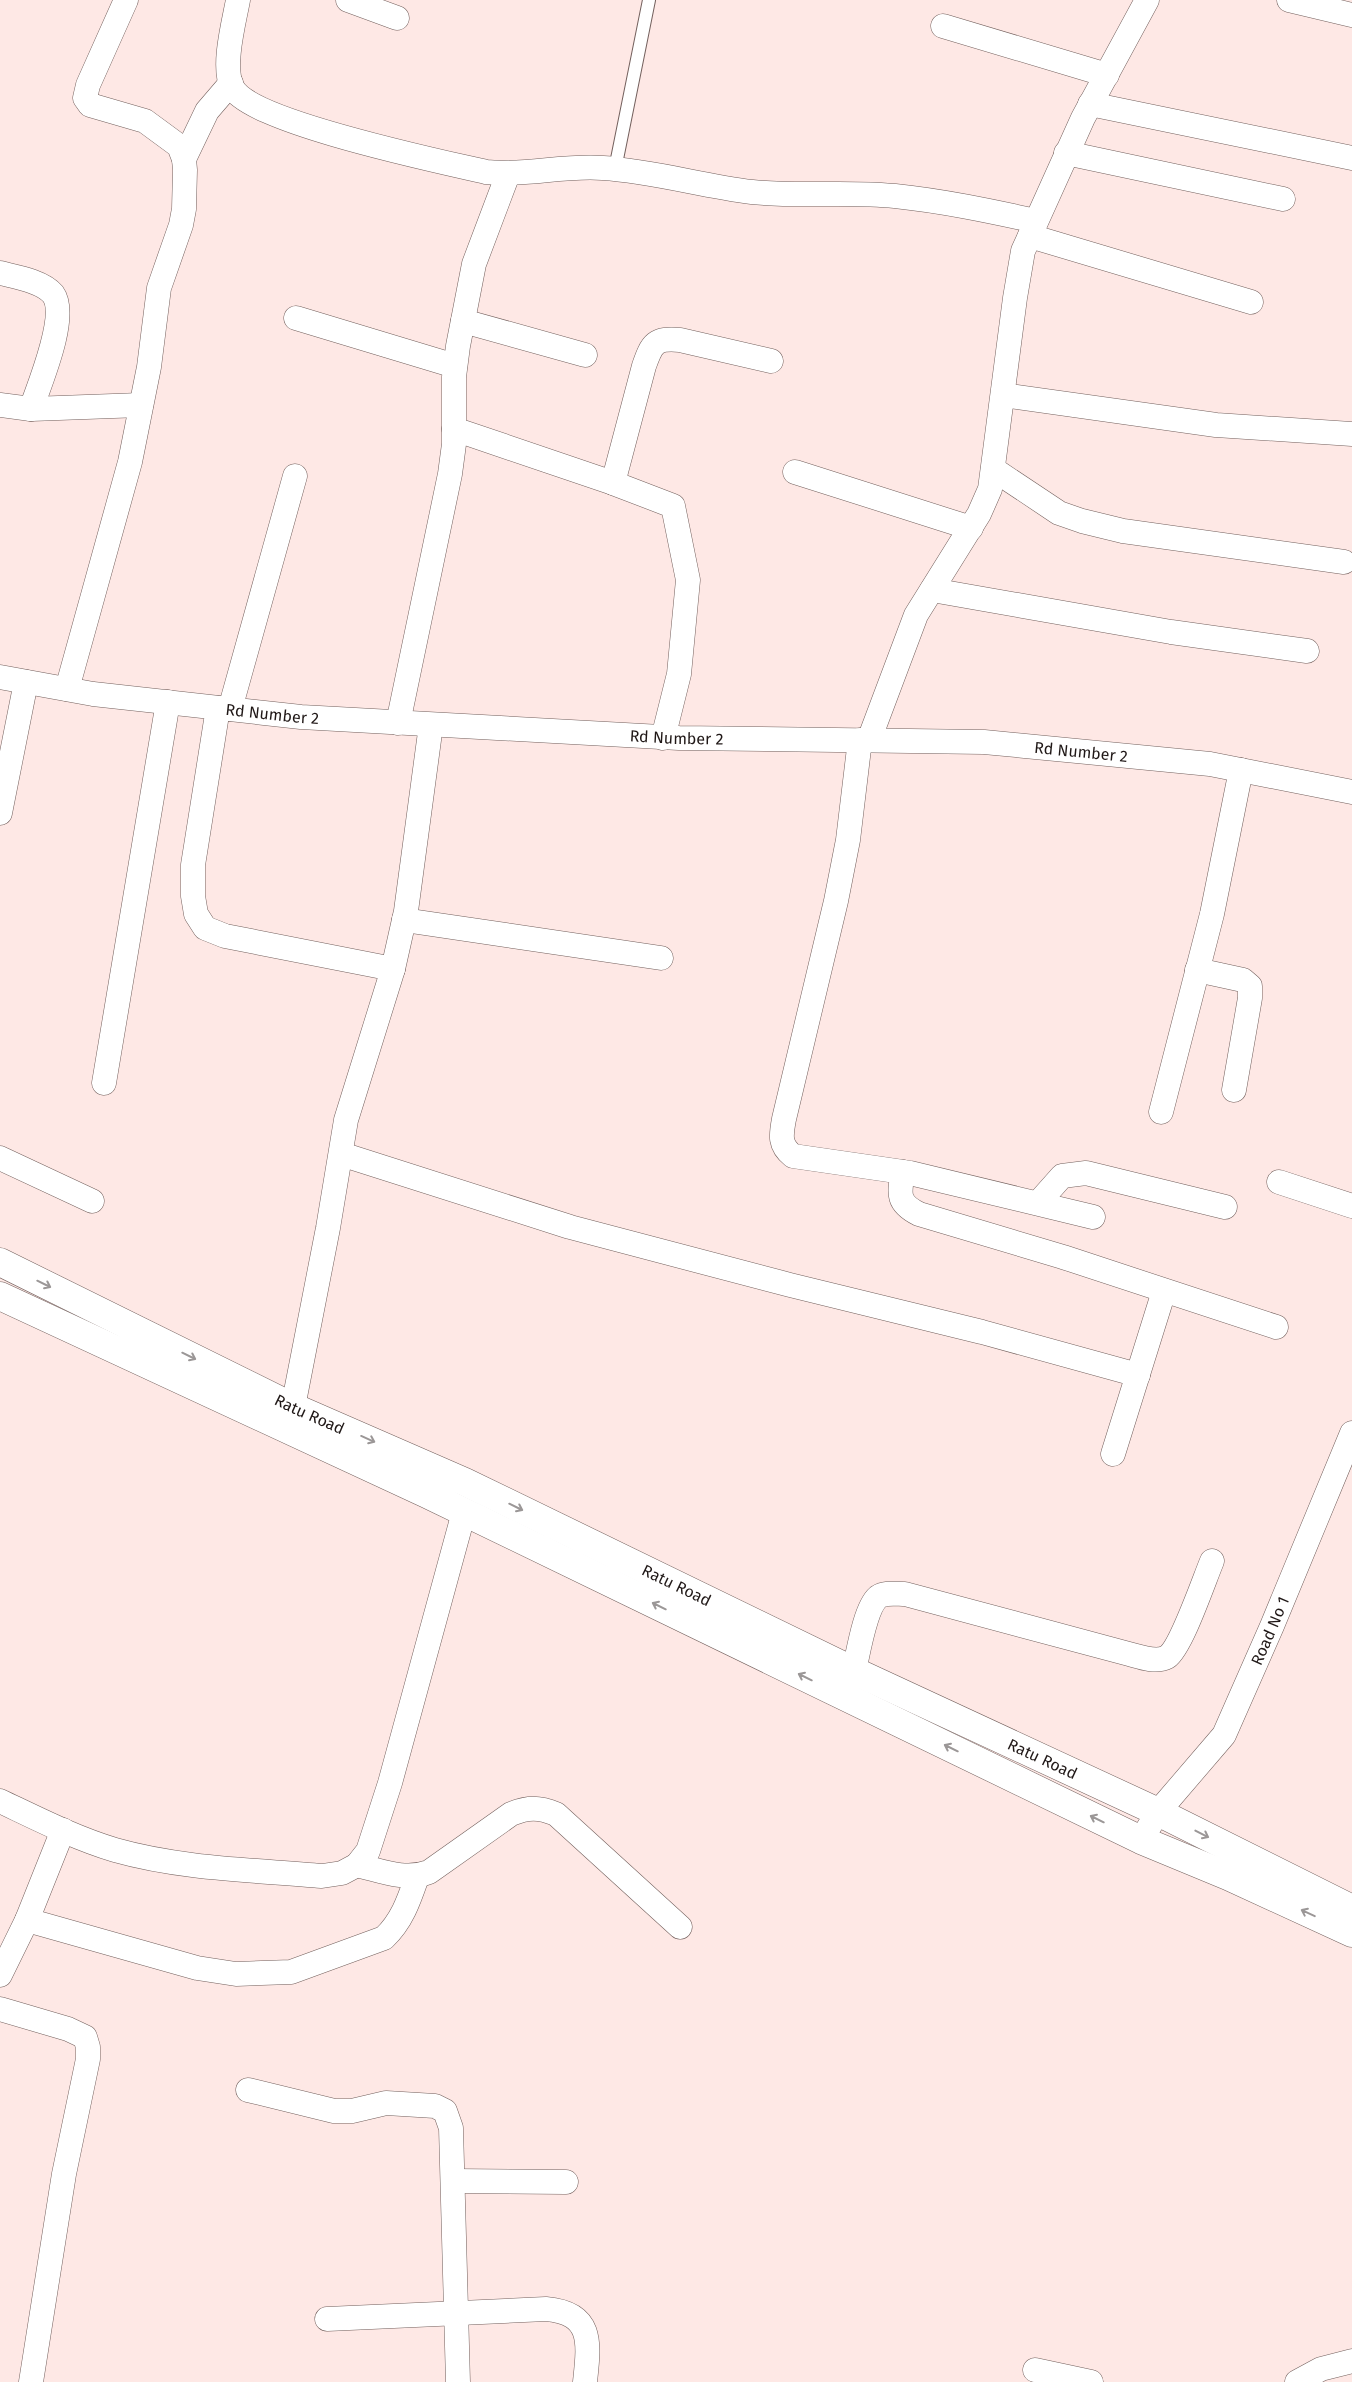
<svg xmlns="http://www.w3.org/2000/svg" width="1352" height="2382" viewBox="0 0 1352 2382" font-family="'Fira Sans',sans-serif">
<rect width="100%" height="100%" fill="#fee8e5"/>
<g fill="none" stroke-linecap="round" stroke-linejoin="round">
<g stroke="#73605d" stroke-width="14">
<path id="lane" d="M615,169L649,0"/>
</g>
<g stroke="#73605d" stroke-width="25">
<g id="street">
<path d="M238,0C234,22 222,66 232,87C250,122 443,162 486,172C525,176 563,165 603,168C653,171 702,186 752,192C799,197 847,191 895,196C943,201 990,211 1036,221"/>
<path d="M348,0L397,18"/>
<path d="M1289,0L1352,15"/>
<path d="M943,26L1107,75"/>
<path d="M1090,104L1352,158"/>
<path d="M1066,153L1283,199"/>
<path d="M184,159L207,111L231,83"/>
<path d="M1030,236L1251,302"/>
<path d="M0,273C16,277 42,281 53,294C69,316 39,385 31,409"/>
<path d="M296,318L455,366"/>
<path d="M463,321L585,355"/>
<path d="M1003,395L1216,425L1352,434"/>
<path d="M0,405L31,409L141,405"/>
<path d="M454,429L613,483L673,506L688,580L679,674L663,738"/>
<path d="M993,469L1059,513L1082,521L1123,531L1344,562"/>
<path d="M795,472L971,528"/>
<path d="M613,483L644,366C652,343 655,338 680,340L771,361"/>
<path d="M932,590L1171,632L1307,651"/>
<path id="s1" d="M0,677L93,694L301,717L679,738L984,742L1210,764L1352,792"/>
<path d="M67,689L130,462L149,367L159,288L181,225L184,209L185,170L184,159L179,146L145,121L90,105L85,98L88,85L126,0"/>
<path d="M218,708L193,865V896L196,914L205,928L225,936L393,969"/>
<path d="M230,709L295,476"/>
<path d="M398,723L450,474L454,444V377L458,346L474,264L508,174"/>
<path d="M860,740L848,840L836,901L784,1119C781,1135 779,1145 793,1156L910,1173L1093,1217"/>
<path d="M869,740L916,615L979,514L990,489L1015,298L1023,251L1083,118L1147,0"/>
<path d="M0,813L26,682"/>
<path d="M404,920L661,958"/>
<path d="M1197,970L1243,980L1250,986V998L1234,1090"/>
<path d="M104,1083L168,702"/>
<path d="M1161,1112L1212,914L1241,770"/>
<path d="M341,1154L570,1227L790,1285L982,1332L1138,1375"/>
<path d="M0,1158L92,1201"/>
<path d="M903,1172C899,1194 897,1203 919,1214L1063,1257L1276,1327"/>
<path d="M1279,1182L1352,1206"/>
<path d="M1038,1203L1062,1176L1086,1173L1225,1207"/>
<path d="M293,1407L328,1228L346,1120L393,969L406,911L431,725"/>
<path d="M1113,1454L1164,1291"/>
<path d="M854,1671C858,1654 865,1608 878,1597C885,1592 897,1594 905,1594L1129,1654C1140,1657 1156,1663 1167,1657C1181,1648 1204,1580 1212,1561"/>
<path d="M0,1801C38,1819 75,1838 115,1850C182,1869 254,1870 322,1876L342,1873L357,1865L368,1851L390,1783L464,1512"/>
<path id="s2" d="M1141,1840L1158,1812L1224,1735L1272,1626L1352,1433"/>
<path d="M357,1865C382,1871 405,1881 429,1872L511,1814C528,1807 539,1807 556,1814L680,1927"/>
<path d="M27,1920L197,1968L236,1974L291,1972L384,1938C402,1921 409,1900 417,1877"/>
<path d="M0,1975L27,1920L63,1830"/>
<path d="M0,2009L68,2029L85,2037L88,2047V2059L64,2174L31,2382"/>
<path d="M248,2090L334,2111H352L386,2103L435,2106L445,2111L451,2128L458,2382"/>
<path d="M453,2181L566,2182"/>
<path d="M327,2319L546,2309C594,2313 589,2344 585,2382"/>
<path d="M1035,2370L1091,2382"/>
<path d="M1297,2382L1321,2369L1352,2361"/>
</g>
</g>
<g stroke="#73605d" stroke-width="29">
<g id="primary">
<path id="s3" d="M0,1262L293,1407L465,1482L854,1671L1158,1812L1352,1909"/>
<path d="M0,1296L427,1494L1141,1840L1228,1876L1352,1933"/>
</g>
</g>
<use href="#lane" stroke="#fff" stroke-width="12"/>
<use href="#street" stroke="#fff" stroke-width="24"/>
<use href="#primary" stroke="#fff" stroke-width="28"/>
</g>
<defs><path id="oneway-shaft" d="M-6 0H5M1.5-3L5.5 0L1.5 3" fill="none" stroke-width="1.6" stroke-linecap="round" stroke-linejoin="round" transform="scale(1.25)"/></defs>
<g stroke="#9b9797">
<use href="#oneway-shaft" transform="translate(44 1284) rotate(26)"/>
<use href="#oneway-shaft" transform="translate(189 1356) rotate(26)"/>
<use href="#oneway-shaft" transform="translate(368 1439) rotate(24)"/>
<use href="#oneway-shaft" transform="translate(516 1507) rotate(26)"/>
<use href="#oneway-shaft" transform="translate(659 1606) rotate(-154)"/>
<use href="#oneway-shaft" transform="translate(805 1677) rotate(-154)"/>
<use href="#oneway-shaft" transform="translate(951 1748) rotate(-154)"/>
<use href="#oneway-shaft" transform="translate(1097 1819) rotate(-154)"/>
<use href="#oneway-shaft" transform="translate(1202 1834) rotate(27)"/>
<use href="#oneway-shaft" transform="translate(1308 1913) rotate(-155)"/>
</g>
<g text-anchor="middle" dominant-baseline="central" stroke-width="4.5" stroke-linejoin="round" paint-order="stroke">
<g font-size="16" fill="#201817" stroke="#fff">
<text stroke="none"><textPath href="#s1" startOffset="275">Rd Number 2</textPath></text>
<text stroke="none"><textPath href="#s1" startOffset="680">Rd Number 2</textPath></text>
<text stroke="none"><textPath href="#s1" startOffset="1085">Rd Number 2</textPath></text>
<text stroke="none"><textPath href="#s3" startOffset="345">Ratu Road</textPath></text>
<text stroke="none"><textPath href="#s3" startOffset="750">Ratu Road</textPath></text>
<text stroke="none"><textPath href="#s2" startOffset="248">Road No 1</textPath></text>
<text stroke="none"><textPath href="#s3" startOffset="1155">Ratu Road</textPath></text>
</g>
</g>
</svg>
